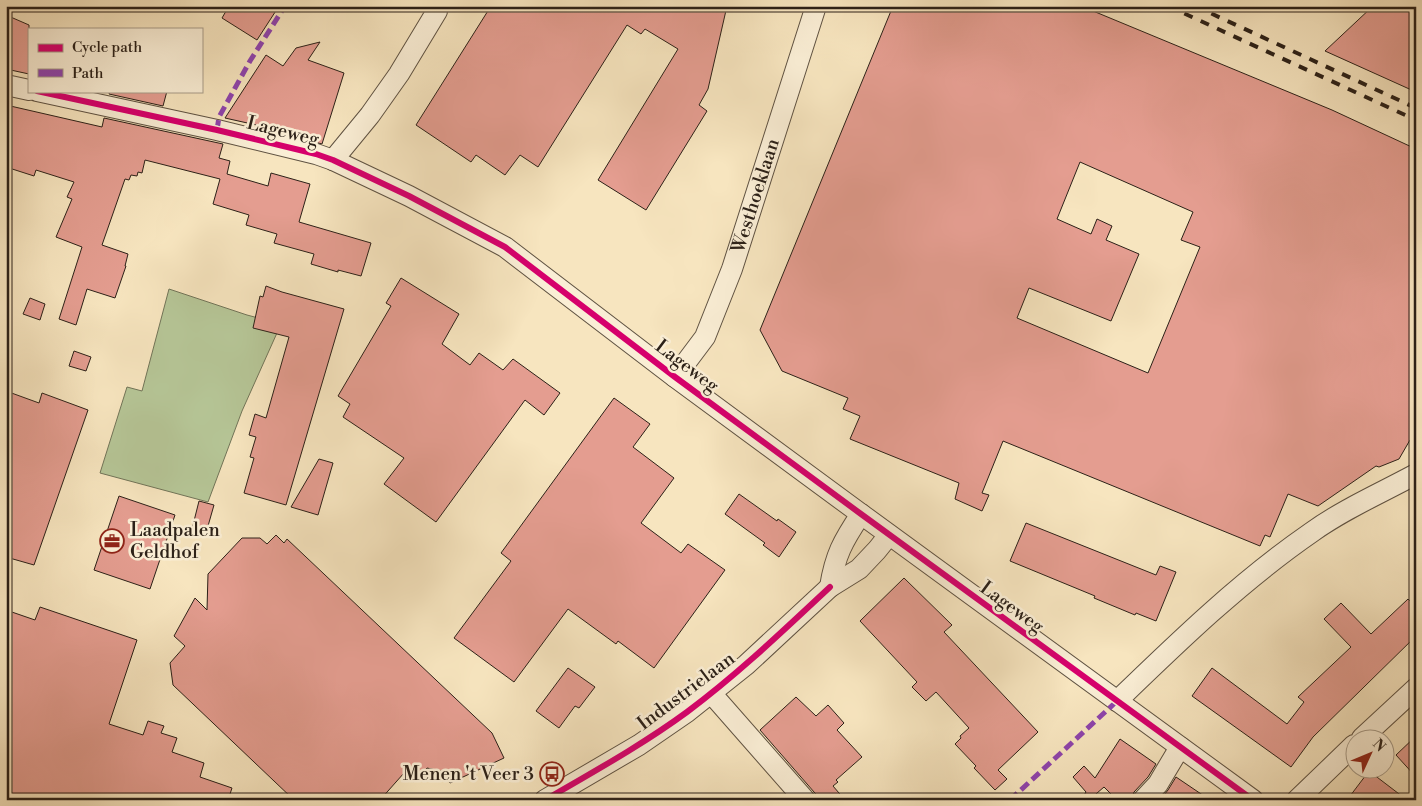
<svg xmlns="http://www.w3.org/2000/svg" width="1422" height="806" viewBox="0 0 1422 806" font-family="'Libre Bodoni',serif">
<rect width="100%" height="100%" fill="#f7e5bf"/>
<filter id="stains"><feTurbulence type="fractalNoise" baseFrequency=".004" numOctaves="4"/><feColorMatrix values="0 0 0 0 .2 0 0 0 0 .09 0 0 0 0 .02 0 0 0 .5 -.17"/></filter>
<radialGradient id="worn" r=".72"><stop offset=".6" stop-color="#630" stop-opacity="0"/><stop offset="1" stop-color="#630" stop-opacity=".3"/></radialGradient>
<path fill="#b6c697" stroke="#717458" d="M169,289L247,315L281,324L242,411L208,502L100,473L127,387L142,391Z"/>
<g fill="#e49d90" stroke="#2c2118" fill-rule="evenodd">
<path d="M229,6H279L257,40L222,18Z"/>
<path d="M491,6H727L708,89L699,105L707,111L646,210L598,180L678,49L645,29L641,34L627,25L538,167L520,155L505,175L476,155L471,162L416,125Z"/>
<path d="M893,6H1081L1332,110L1416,149V442L1410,440L1399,459L1379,467L1376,466L1318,506L1288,494L1270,537L1265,535L1260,546L1003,441L982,493L989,495L982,511L955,499L959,483L850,439L860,416L843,409L848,398L782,371L760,330ZM1080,162L1193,212L1181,240L1200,247L1148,373L1017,318L1029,288L1111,321L1139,254L1106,240L1112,226L1097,219L1091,234L1057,219Z"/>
<path d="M1373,6H1416V92L1325,51Z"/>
<path d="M6,15L29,25V74L6,69Z"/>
<path d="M320,42L308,60L344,73L322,144L300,138L301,135L225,118L266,55L283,66L296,48Z"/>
<path d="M110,91H167L163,106L109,94Z"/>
<path d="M6,105L102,127L104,118L223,144L219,158L230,161L227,174L268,186L271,173L310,184L299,222L371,243L361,276L338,270V272L311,264L314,254L274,243L277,234L246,225L249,215L213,204L220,179L145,160L142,173L138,172L137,176L131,175L129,180L125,179L102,245L128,254L125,266H126L115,298L87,289L76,325L59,319L82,247L56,237L72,199L67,197L74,182L36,170L34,176L6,167Z"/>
<path d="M401,278L459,314L442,344L470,365L479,353L503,370L513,359L560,393L544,415L525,400L436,522L384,484L404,458L343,417L350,404L338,396L391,306L386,303Z"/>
<path d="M266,286L282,292L344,309L286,505L244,493L254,458L250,457L256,437L249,435L255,414L266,418L289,337L253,328L260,296L263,297Z"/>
<path d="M30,298L45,304L40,320L23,314Z"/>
<path d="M74,351L91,357L86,371L69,366Z"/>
<path d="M6,391L39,403L42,393L88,410L34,565L6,557Z"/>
<path d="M614,398L650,424L633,447L674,478L641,523L681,553L688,544L725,570L654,668L618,641L616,644L568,609L514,682L454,638L511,561L501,553Z"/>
<path d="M319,459L333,463L318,515L291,507Z"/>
<path d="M739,494L777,521L778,519L796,532L779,557L763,545L765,543L725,514Z"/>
<path d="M119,496L175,515L150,589L94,570Z"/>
<path d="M199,501L214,505L206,533L192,529Z"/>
<path d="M1026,523L1156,575L1160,566L1176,572L1156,621L1136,613L1135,615L1094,598L1095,596L1010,561Z"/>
<path d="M276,535L284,543L287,539L492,733L504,758L450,783L445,772L427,768L414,782L404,773L380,800H294L173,685L170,663L185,646L174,636L195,598L207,610L208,574L242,538H260L267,544Z"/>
<path d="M904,578L952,625L944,632L1038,732L998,770L1007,779L995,790L974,768L976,766L955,744L961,738L960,736L969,728L936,692L926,701L912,687L917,682L860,621Z"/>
<path d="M1408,599L1416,607V636L1313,737L1291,767L1192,696L1212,668L1287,724L1304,702L1298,697L1351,647L1324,619L1341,603L1371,634Z"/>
<path d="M40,607L137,640L109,724L143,735L148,721L164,726L161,733L177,738L172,752L204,763L200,777L232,788L228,800H6V610L35,620Z"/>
<path d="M568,668L595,687L579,708L575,706L559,728L536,711Z"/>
<path d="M796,697L816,716L828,705L844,723L837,730L862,757L836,780L838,782L833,786L845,800H821L760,730Z"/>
<path d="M1416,736V777L1396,755Z"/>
<path d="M1120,739L1156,764L1148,777L1134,792L1131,800H1117L1104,787L1089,800H1081L1086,792L1073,777L1084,766L1095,778Z"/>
<path d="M1369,771L1407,800H1347Z"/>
<path d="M1176,777L1210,800H1160L1168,790Z"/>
</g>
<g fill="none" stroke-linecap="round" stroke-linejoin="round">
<g stroke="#5f5242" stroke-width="22">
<g id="minor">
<path d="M6,85L29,90"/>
<path d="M37,91L217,130L316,154L333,160L409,196L505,247L675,377L861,514L1253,800"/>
<path d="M333,160L370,115L399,74L437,11"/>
<path id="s1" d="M675,377L705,337L732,269L816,6"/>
<path d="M830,587C835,555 843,541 861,514"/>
<path d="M711,693L805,800"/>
<path d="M1117,701C1179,641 1241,581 1312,532C1344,509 1381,493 1416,474"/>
<path d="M1362,738L1416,688"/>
<path d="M545,800L639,745L687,712L746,665L830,587L859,569L877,550L889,535"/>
<path d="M1143,800L1158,784L1180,747"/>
<path d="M1297,800L1354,745"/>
</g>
</g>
<use href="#minor" stroke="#faeed5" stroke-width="20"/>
<g stroke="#2c2118" stroke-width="4" stroke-dasharray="9 9" stroke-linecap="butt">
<path d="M1168,6L1416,120"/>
<path d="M1195,6L1416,108"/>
</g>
<g stroke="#8e44ad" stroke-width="5" stroke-dasharray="10 5" stroke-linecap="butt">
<path d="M217,130L219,117L250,61L285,6"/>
<path d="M1010,800L1117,701"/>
</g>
<g stroke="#faeed5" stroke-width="9">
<g id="cycleway">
<path d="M37,91L217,130L316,154L333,160L409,196L505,247L675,377L861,514L1253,800"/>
<path d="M545,800C593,772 642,745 687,712C738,674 784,630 830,587"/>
</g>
</g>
<use href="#cycleway" stroke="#d6006c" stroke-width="6"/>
</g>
<defs>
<g id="office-ring" transform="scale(1.25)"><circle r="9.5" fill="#faeed5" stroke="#8f2418" stroke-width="1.5"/><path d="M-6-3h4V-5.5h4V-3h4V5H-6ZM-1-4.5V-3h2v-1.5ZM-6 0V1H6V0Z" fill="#8f2418"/></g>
<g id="bus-ring" transform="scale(1.25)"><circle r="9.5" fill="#faeed5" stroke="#8f2418" stroke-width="1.5"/><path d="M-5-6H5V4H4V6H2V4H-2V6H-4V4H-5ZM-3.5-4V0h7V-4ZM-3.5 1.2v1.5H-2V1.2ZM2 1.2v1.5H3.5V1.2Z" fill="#8f2418"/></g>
</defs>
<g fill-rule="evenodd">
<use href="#office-ring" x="112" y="541"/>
<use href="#bus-ring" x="552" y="774"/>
</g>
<g text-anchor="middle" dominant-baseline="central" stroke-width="5" stroke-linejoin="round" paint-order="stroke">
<g font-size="19" fill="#2c2118" stroke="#faeed5">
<text transform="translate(283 131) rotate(14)">Lageweg</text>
<text stroke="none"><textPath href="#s1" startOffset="200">Westhoeklaan</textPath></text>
<text transform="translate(687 366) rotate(37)">Lageweg</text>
<text transform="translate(1012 607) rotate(36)">Lageweg</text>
<text transform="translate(686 691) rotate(-37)">Industrielaan</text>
</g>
<g font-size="19" fill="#2c2118" stroke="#faeed5" text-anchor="start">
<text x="130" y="530">Laadpalen<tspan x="130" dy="22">Geldhof</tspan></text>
<text x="534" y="774" text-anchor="end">Menen 't Veer 3</text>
</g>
</g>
<rect width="1422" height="806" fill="none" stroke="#f7e5bf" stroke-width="25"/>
<rect x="8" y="8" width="1407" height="791" fill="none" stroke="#2c2118" stroke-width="2.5"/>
<rect x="12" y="12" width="1397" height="781" fill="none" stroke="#2c2118"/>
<rect x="28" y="28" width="175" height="65" fill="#faeed5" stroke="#a89c89"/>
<rect x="38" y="44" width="25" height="8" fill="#d6006c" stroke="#a89c89"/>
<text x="72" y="52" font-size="15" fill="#2c2118">Cycle path</text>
<rect x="38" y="69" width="25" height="8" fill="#8e44ad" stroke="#a89c89"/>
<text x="72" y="78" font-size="15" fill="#2c2118">Path</text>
<g transform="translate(1370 754) rotate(46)"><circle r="24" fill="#faeed5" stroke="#a89c89"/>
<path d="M0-4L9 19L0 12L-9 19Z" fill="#8f2418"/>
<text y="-8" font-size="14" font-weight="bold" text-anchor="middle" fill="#2c2118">N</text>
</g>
<rect width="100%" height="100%" filter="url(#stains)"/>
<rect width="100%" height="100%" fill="url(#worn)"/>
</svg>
